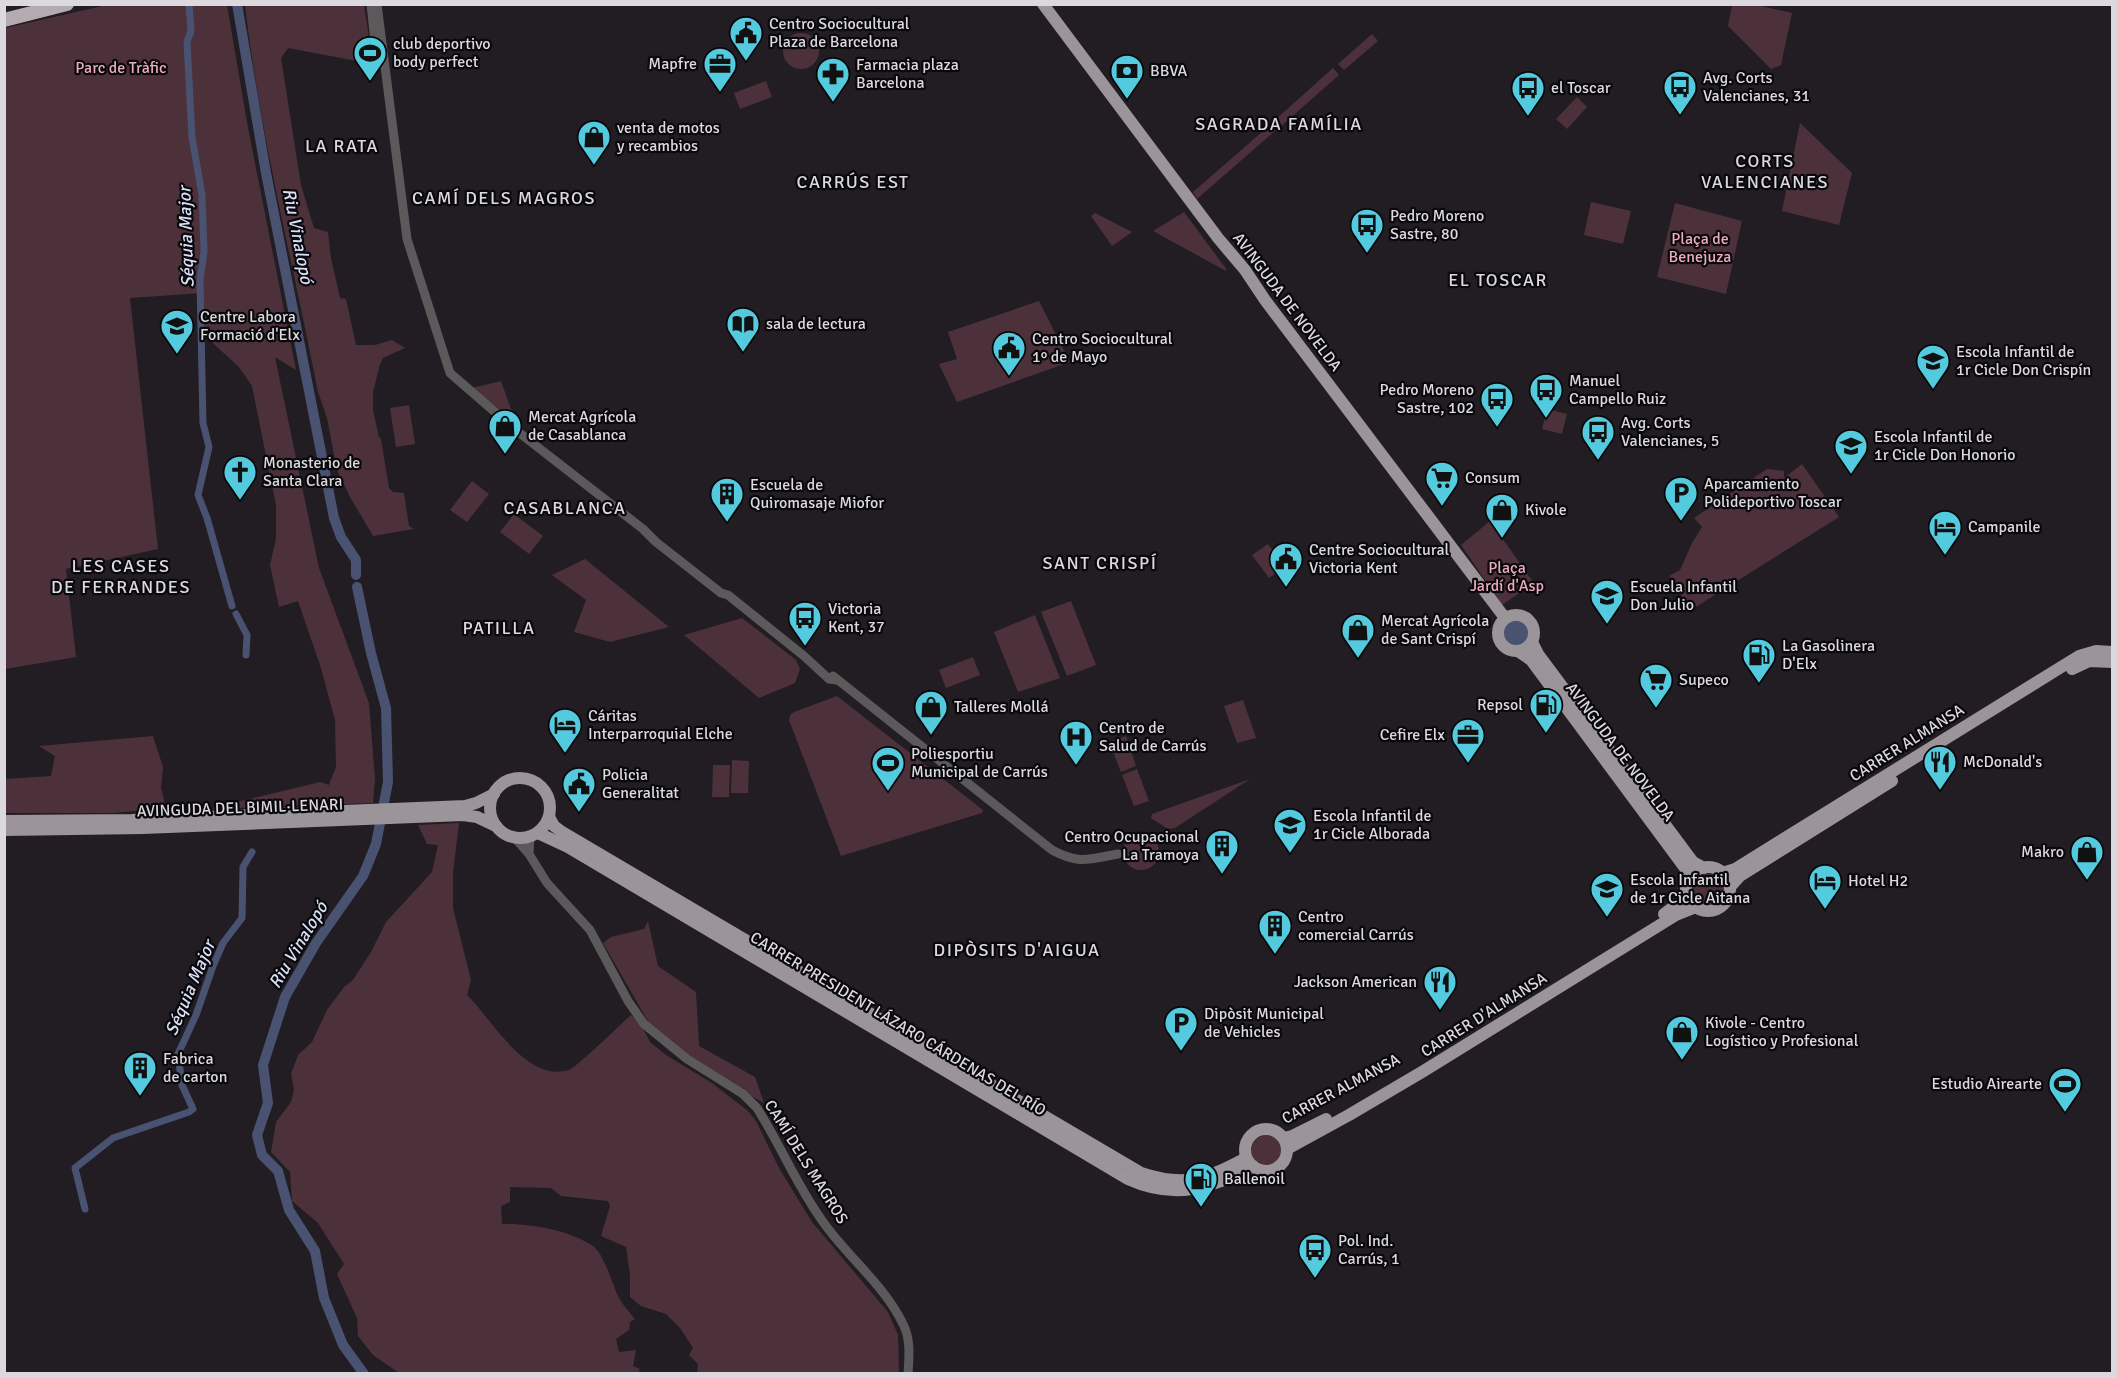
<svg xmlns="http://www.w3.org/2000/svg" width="2117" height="1378" viewBox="0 0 2117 1378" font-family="Signika,sans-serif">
<rect width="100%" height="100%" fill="#211d23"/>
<g fill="#4c313a">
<path d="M107,5H227L248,128L296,370L275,357L319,568L369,703L375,779L373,803L212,809L218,804L237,802L320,782L329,785L336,767L335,720L321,668L298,601L279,607L270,565L276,539V505L252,386L239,367L205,336L202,293L130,298L158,549L66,569L76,657L5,669V28Z"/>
<path d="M245,5H364L373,64L288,48L281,58L301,185L314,228L328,232L331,258L340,298L346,299L356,345H375L392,340L405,348L383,358L380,364L373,392V410L379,437L381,439L389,488L393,492L404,493L409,526L414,529L373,536L350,497L337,470L327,418L318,392C293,263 260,135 245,5Z"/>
<path d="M1732,5H1757L1792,13L1781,65L1771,69L1728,26Z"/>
<circle cx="801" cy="51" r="18"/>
<path d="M1372,34L1378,41L1344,70L1338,64Z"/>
<path d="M1333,68L1339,75L1280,127L1275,120Z"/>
<path d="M766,81L772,97L740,109L734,93Z"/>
<path d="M1577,97L1587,107L1567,129L1556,119Z"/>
<path d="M1800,123L1852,173L1839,225L1782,211Z"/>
<path d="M1270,125L1275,131L1197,199L1193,192Z"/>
<path d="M1591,202L1631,211L1623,244L1584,235Z"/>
<path d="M1675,203L1742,221L1726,294L1657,277Z"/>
<path d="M1184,212L1227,270L1226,271L1153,231Z"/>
<path d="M1095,213L1132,232L1112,246L1091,216Z"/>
<path d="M1039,301L1070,362L957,402L939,364L957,359L948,332Z"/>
<path d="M501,381L512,412V419L472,388Z"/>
<path d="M409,405L415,444L396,447L390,408Z"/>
<path d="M1547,409L1567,414L1562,434L1542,429Z"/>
<path d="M1802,464L1839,517L1691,610L1669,576L1680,570L1692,543L1702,527L1694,518L1767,469L1784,471V478Z"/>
<path d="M472,481L489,494L467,522L450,510Z"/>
<path d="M514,514L543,536L529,554L500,532Z"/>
<path d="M1490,521L1534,583L1502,605L1461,545Z"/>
<path d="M1268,544L1285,567L1269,578L1252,555Z"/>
<path d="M585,559L669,627L610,642L574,632L586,600L552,575Z"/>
<path d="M1071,601L1096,665L1067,676L1041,612Z"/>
<path d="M1035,615L1060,678L1018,692L994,632Z"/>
<path d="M742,618L796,660L800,669L795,683L759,698L684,635Z"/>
<path d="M973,657L980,675L946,688L939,670Z"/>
<path d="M837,696L983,810L982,813L841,856L789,720L790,715L794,712Z"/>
<path d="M1243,700L1256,738L1237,743L1224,706Z"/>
<path d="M153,736L163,767L161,788L166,808L114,813H5V779L51,776L55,756L39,746Z"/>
<path d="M1126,736L1136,766L1121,772L1109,742Z"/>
<path d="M732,760L749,761L748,793H731Z"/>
<path d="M713,765H730L729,797H712Z"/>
<path d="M1137,769L1149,801L1134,806L1122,775Z"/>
<path d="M1250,779L1175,828L1168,829L1151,818L1152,814Z"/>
<path d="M459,823L453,873V908L471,980L467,995C492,1019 526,1083 569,1070C577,1067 621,1024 631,1015L640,1023L650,1042L666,1055L712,1083L748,1111L756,1121L779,1168L812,1222L888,1312L898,1335L899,1373H697L698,1364L689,1355L693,1348L680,1328L666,1314L641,1306L630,1297V1275L626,1247L601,1236L610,1206L608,1201L561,1196L551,1188L510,1187V1202L501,1206L502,1224C529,1223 570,1230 593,1246C604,1254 612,1283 618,1296C622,1304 629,1312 635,1319L630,1322L629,1330L616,1339L619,1352L636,1350L633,1366L640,1369L638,1373H399L373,1355L358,1336L357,1318L337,1274L344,1264L318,1223L292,1201L290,1172L271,1152L276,1122L291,1102L294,1090L291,1074L298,1055L312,1042L327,1010L344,987L353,980L371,952L386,922L432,872L438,845L427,844L418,825Z"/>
<circle cx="1141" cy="852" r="18"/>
<circle cx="1709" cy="890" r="16"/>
<path d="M648,921L658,966L696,992L699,1046L755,1077L764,1103L705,1071L649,1023L603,943L611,937L644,929Z"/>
<circle cx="1267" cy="1151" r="16"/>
</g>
<circle fill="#4a5272" cx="1516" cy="634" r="13"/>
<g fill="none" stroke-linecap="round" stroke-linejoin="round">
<g stroke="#4a5272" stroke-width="7">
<path d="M189,4L191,31L187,42L192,137L202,195L204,252L200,280L203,423L209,447L198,495L207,518L232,606"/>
<path d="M236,614L247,635L246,655"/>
<path d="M85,1209L75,1168L113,1138L189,1112L193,1109L182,1085L178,1054L196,1015L213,966L223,943L242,918L243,867L252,852"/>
</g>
<g stroke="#4a5272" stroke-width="10">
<path d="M237,4L266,173L334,518L341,537L356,560V575"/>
<path d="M357,587L371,653L386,708L388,782L376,844L363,876L316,943L285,997L263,1065L268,1103L257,1135L262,1155L278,1171L289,1210L315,1251L324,1298L343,1345L364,1374"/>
</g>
<g stroke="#5c595b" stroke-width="9">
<path d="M371,4L375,42"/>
<path d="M377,4L407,239L450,373L517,431L643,529L656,542L721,593L728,595L804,656L829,679L837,680"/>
<path d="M833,676L1052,850C1080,865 1089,859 1118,854"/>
<path d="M515,838L529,854L547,883L590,930L628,1001L644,1024L687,1059L743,1094L757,1108C780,1144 796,1184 821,1219C846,1256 884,1284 903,1324C911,1339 909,1357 908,1374"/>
<path d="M529,854L530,836"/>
</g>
<g stroke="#9b9498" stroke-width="12">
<path d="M1043,4L1218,238L1245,270L1265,300L1505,618"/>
<circle cx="1516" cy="633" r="18"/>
<path d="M1532,642L1538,654L1693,862L1704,868"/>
<path d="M1518,651L1531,660L1685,868L1690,878"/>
<path d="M2072,669L2089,661L2112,662"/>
<circle cx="520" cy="808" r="30"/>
<path d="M549,817L554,826L562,832L1141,1173C1186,1188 1206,1179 1246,1158"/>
<path d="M4,821L132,820L465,806L476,803L494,794"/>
<path d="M4,830L143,828L463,815L477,817L496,826"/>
<path d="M538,833L568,847L1128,1179C1174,1200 1211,1189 1253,1166"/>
<circle cx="1708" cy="889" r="22"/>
<path d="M1723,873L1735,869L2079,656L2096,651L2112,652"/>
<path d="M1730,887L1740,876L1892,781"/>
<path d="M1664,914L1680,902L1687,894"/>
<circle cx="1266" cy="1150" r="21"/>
<path d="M1284,1138L1292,1136L1326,1119"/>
<path d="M1287,1149L1349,1115L1422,1072L1676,915L1696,907"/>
</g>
<path stroke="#b4abb1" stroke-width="14" d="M4,20L67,4"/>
</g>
<defs>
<g id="civic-pin" transform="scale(1.725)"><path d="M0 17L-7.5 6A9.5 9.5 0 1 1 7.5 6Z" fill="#54cade" stroke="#09080a"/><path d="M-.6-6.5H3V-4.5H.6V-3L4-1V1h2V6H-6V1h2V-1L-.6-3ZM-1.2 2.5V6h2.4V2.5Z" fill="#111"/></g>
<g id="stadium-pin" transform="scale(1.725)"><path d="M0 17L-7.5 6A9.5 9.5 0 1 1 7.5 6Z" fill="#54cade" stroke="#09080a"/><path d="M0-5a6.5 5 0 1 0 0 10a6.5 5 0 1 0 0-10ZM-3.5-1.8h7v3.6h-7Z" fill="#111"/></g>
<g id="office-pin" transform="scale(1.725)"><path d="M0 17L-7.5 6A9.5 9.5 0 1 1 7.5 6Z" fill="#54cade" stroke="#09080a"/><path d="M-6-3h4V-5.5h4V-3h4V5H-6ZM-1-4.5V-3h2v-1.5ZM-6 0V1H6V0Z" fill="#111"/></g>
<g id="bank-pin" transform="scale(1.725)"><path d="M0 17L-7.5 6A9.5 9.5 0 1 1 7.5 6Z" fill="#54cade" stroke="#09080a"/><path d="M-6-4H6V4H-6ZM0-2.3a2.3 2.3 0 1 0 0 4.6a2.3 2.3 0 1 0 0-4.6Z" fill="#111"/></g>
<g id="pharmacy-pin" transform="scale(1.725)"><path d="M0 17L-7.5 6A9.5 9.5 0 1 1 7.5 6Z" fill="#54cade" stroke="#09080a"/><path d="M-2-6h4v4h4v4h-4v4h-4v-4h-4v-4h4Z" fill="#111"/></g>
<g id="bus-pin" transform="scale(1.725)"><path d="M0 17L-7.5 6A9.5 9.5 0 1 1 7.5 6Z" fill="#54cade" stroke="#09080a"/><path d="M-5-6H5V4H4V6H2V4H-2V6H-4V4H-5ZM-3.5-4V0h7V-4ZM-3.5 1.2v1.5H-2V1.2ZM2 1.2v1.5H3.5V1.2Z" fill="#111"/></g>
<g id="shop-pin" transform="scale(1.725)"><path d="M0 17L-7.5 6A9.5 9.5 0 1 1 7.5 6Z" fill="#54cade" stroke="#09080a"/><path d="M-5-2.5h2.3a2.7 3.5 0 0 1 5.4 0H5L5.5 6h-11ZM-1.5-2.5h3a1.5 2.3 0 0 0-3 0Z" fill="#111"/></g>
<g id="library-pin" transform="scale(1.725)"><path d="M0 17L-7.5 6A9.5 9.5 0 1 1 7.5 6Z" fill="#54cade" stroke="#09080a"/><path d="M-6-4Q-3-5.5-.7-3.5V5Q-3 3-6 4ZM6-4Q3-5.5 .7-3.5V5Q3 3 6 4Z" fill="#111"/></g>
<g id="school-pin" transform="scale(1.725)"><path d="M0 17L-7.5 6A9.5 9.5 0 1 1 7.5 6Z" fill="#54cade" stroke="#09080a"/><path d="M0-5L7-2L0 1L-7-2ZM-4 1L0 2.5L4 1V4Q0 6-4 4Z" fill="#111"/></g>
<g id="church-pin" transform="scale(1.725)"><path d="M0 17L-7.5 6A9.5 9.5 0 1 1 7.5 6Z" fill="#54cade" stroke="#09080a"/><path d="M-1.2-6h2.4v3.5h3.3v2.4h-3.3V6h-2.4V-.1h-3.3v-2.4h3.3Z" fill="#111"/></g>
<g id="supermarket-pin" transform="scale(1.725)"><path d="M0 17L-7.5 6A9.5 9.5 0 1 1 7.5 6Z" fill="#54cade" stroke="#09080a"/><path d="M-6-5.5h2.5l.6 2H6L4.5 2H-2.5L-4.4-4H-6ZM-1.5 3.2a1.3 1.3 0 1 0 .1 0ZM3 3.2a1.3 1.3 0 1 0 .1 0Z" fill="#111"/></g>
<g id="parking-pin" transform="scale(1.725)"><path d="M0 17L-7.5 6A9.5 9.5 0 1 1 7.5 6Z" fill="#54cade" stroke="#09080a"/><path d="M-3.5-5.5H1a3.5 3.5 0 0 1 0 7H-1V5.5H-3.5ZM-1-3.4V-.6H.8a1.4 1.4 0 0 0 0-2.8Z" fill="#111"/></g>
<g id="building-pin" transform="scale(1.725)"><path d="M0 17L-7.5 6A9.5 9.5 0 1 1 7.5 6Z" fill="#54cade" stroke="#09080a"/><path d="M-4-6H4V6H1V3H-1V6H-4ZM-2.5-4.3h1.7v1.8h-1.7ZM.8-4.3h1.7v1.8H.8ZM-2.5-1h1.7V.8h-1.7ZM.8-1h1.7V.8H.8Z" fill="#111"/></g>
<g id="hotel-pin" transform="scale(1.725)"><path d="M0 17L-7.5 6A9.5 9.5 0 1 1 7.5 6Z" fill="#54cade" stroke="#09080a"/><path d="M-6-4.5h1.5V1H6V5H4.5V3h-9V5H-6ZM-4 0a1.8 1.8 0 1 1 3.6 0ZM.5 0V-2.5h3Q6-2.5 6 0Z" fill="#111"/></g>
<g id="fuel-pin" transform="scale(1.725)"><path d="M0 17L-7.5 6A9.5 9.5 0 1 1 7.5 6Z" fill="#54cade" stroke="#09080a"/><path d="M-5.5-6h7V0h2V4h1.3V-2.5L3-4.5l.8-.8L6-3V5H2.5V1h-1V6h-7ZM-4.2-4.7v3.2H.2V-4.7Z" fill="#111"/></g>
<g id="hospital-pin" transform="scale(1.725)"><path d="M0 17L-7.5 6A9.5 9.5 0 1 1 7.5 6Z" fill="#54cade" stroke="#09080a"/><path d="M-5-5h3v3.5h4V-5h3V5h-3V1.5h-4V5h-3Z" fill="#111"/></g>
<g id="restaurant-pin" transform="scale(1.725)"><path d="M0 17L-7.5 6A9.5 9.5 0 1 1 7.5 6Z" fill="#54cade" stroke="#09080a"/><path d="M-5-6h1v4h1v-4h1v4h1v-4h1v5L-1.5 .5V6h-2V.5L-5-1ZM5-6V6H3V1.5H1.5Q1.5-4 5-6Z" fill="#111"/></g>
</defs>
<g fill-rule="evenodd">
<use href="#civic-pin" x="746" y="33"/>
<use href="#stadium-pin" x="370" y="53"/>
<use href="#office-pin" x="720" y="64"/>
<use href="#bank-pin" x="1127" y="71"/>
<use href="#pharmacy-pin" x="833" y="74"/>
<use href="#bus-pin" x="1680" y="87"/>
<use href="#bus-pin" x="1528" y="88"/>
<use href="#shop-pin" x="594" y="137"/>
<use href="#bus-pin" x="1367" y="225"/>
<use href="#library-pin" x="743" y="324"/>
<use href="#school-pin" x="177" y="326"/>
<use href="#civic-pin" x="1009" y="348"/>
<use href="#school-pin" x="1933" y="361"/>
<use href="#bus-pin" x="1546" y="390"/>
<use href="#bus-pin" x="1497" y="399"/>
<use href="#shop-pin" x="505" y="426"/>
<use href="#bus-pin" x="1598" y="432"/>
<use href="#school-pin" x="1851" y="446"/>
<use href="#church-pin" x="240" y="472"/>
<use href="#supermarket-pin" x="1442" y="478"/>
<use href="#parking-pin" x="1681" y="493"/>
<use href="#building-pin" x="727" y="494"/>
<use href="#shop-pin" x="1502" y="510"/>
<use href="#hotel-pin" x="1945" y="527"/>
<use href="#civic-pin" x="1286" y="559"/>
<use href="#school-pin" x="1607" y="596"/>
<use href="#bus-pin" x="805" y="618"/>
<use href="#shop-pin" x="1358" y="630"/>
<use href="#fuel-pin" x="1759" y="655"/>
<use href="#supermarket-pin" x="1656" y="680"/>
<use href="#fuel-pin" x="1546" y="705"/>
<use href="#shop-pin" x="931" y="707"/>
<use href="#hotel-pin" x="565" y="725"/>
<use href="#office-pin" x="1468" y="735"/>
<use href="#hospital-pin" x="1076" y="737"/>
<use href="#restaurant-pin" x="1940" y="762"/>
<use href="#stadium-pin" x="888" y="763"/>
<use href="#civic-pin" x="579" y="784"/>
<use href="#school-pin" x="1290" y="825"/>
<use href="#building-pin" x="1222" y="846"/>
<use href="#shop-pin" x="2087" y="852"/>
<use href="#hotel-pin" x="1825" y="881"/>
<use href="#school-pin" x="1607" y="889"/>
<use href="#building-pin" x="1275" y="926"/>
<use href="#restaurant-pin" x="1440" y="982"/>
<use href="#parking-pin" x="1181" y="1023"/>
<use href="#shop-pin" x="1682" y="1032"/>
<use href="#building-pin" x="140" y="1068"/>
<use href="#stadium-pin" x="2065" y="1084"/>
<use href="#fuel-pin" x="1201" y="1179"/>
<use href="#bus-pin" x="1315" y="1250"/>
</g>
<g text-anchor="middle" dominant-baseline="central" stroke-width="4.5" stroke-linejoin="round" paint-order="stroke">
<g font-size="16" fill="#dcd9de" stroke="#09080a" text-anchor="start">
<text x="769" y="24">Centro Sociocultural<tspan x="769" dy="18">Plaza de Barcelona</tspan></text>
<text x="393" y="44">club deportivo<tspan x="393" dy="18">body perfect</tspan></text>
<text x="697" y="64" text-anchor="end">Mapfre</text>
<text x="856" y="65">Farmacia plaza<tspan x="856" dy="18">Barcelona</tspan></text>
<text x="1150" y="71">BBVA</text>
<text x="1703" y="78">Avg. Corts<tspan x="1703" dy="18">Valencianes, 31</tspan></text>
<text x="1551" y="88">el Toscar</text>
<text x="617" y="128">venta de motos<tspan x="617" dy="18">y recambios</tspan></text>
<text x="1390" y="216">Pedro Moreno<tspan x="1390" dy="18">Sastre, 80</tspan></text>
<text x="200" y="317">Centre Labora<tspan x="200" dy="18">Formació d'Elx</tspan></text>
<text x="766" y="324">sala de lectura</text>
<text x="1032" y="339">Centro Sociocultural<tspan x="1032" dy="18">1º de Mayo</tspan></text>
<text x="1956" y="352">Escola Infantil de<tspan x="1956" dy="18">1r Cicle Don Crispín</tspan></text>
<text x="1569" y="381">Manuel<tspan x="1569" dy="18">Campello Ruiz</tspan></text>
<text x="1474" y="390" text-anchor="end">Pedro Moreno<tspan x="1474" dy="18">Sastre, 102</tspan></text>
<text x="528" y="417">Mercat Agrícola<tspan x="528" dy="18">de Casablanca</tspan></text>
<text x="1621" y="423">Avg. Corts<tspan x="1621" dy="18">Valencianes, 5</tspan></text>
<text x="1874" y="437">Escola Infantil de<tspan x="1874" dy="18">1r Cicle Don Honorio</tspan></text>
<text x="263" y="463">Monasterio de<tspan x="263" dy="18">Santa Clara</tspan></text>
<text x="1465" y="478">Consum</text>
<text x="1704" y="484">Aparcamiento<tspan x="1704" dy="18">Polideportivo Toscar</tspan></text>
<text x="750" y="485">Escuela de<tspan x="750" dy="18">Quiromasaje Miofor</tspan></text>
<text x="1525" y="510">Kivole</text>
<text x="1968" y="527">Campanile</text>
<text x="1309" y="550">Centre Sociocultural<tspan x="1309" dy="18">Victoria Kent</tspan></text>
<text x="1630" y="587">Escuela Infantil<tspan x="1630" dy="18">Don Julio</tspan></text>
<text x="828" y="609">Victoria<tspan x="828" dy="18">Kent, 37</tspan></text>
<text x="1381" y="621">Mercat Agrícola<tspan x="1381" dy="18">de Sant Crispí</tspan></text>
<text x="1782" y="646">La Gasolinera<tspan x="1782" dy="18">D'Elx</tspan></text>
<text x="1679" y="680">Supeco</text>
<text x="1523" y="705" text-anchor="end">Repsol</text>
<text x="954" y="707">Talleres Mollá</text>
<text x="588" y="716">Cáritas<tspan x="588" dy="18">Interparroquial Elche</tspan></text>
<text x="1099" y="728">Centro de<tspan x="1099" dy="18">Salud de Carrús</tspan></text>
<text x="1445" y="735" text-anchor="end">Cefire Elx</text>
<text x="911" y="754">Poliesportiu<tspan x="911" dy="18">Municipal de Carrús</tspan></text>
<text x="1963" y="762">McDonald's</text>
<text x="602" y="775">Policia<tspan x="602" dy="18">Generalitat</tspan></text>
<text x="1313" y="816">Escola Infantil de<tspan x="1313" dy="18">1r Cicle Alborada</tspan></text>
<text x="1199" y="837" text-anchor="end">Centro Ocupacional<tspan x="1199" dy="18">La Tramoya</tspan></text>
<text x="2064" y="852" text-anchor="end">Makro</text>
<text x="1630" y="880">Escola Infantil<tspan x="1630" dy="18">de 1r Cicle Aitana</tspan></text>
<text x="1848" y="881">Hotel H2</text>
<text x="1298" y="917">Centro<tspan x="1298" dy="18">comercial Carrús</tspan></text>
<text x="1417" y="982" text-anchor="end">Jackson American</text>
<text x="1204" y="1014">Dipòsit Municipal<tspan x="1204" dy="18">de Vehicles</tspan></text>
<text x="1705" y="1023">Kivole - Centro<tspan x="1705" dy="18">Logístico y Profesional</tspan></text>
<text x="163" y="1059">Fabrica<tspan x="163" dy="18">de carton</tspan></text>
<text x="2042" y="1084" text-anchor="end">Estudio Airearte</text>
<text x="1224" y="1179">Ballenoil</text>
<text x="1338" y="1241">Pol. Ind.<tspan x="1338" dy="18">Carrús, 1</tspan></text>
</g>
<g font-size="16" fill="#eeaac0" stroke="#09080a">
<text x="121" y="68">Parc de Tràfic</text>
<text x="1700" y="239">Plaça de<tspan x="1700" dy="18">Benejuza</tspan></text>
<text x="1507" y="568">Plaça<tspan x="1507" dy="18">Jardí d'Asp</tspan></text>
</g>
<g font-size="16" fill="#dcd9de" stroke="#09080a">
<text transform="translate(1287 302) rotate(53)">AVINGUDA DE NOVELDA</text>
<text transform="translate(1907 743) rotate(-32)">CARRER ALMANSA</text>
<text transform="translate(1620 752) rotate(53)">AVINGUDA DE NOVELDA</text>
<text transform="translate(240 808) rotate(-2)">AVINGUDA DEL BIMIL·LENARI</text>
<text transform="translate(1484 1015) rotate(-32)">CARRER D'ALMANSA</text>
<text transform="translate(898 1024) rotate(31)">CARRER PRESIDENT LÁZARO CÁRDENAS DEL RÍO</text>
<text transform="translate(1341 1089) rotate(-28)">CARRER ALMANSA</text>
<text transform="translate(806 1162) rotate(58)">CAMÍ DELS MAGROS</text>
</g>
<g font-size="18" letter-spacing="1.5" fill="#dcd9de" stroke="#09080a">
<text x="1279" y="124">SAGRADA FAMÍLIA</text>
<text x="342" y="146">LA RATA</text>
<text x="1765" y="161">CORTS<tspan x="1765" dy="21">VALENCIANES</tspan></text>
<text x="853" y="182">CARRÚS EST</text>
<text x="504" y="198">CAMÍ DELS MAGROS</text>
<text x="1498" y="280">EL TOSCAR</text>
<text x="565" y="508">CASABLANCA</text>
<text x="1100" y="563">SANT CRISPÍ</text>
<text x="121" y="566">LES CASES<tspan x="121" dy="21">DE FERRANDES</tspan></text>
<text x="499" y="628">PATILLA</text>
<text x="1017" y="950">DIPÒSITS D'AIGUA</text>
</g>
<g font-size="18" font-style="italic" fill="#d8dff7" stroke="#09080a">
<text transform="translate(298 236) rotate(79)">Riu Vinalopó</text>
<text transform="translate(186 237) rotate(-92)">Séquia Major</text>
<text transform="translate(298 945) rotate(-59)">Riu Vinalopó</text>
<text transform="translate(190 988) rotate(-67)">Séquia Major</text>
</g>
</g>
<rect width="2117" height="1378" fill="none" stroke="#dcd9de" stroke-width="12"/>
</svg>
